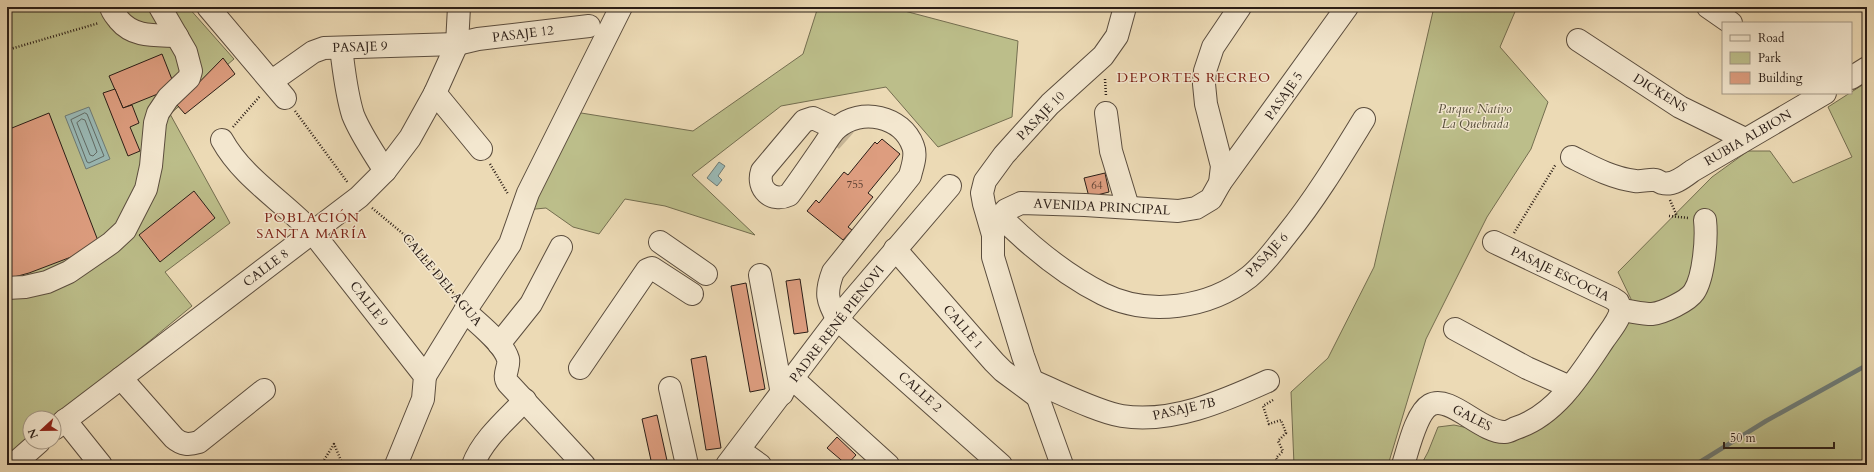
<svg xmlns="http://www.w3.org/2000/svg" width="1874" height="472" viewBox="0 0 1874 472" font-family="Cardo,serif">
<rect width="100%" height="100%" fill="#ecdab5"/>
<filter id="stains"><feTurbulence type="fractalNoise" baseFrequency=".005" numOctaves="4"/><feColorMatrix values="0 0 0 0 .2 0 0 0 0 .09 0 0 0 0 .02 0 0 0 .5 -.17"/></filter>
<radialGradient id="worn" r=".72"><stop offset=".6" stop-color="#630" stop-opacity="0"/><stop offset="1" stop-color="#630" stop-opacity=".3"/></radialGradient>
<g fill="#bcbe8a" stroke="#746e50">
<path d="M7,7H188L234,59L170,114L230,223L165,272L192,306L54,420V418H30V440L7,459Z"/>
<path d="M818,7H895L897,9L1018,41L1012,117L938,147L886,87L781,106L692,175L755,235L665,206L625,199L599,234L573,227L546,208L525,210L575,112L693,131L803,54Z"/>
<path d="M1434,7H1517L1500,47L1548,102L1531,149L1487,217L1426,339L1388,465H1294L1291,392L1328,358L1374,267Z"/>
<path d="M1867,82V465H1421L1428,452L1438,427L1454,425L1496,434L1511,433L1627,324L1631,299L1618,272L1712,177L1748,151H1770L1793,183L1852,157L1828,107Z"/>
</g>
<g fill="#9ab9b5" stroke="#6e7b76">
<path d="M89,107L110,159L86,169L65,116Z"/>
<path d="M719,162L725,166L718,176L722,180L717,186L707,178Z"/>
</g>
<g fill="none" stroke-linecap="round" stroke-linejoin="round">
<g stroke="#626c66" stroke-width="1">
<path d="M85,113L87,114L104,156L89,163L87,162L71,120Z"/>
<path d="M82,119L85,120L97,152L93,156L90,155L77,123Z"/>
</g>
<path stroke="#6e7b76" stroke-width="4.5" d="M1695,465L1766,421L1867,365"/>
</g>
<g fill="#dd9d7f" stroke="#2b1e17">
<path d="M162,54L175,87L123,108L109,76Z"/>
<path d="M223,58L235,74L185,114L177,105Z"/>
<path d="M115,89L123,108L132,105L139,123L130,127L140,151L128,156L103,93Z"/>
<path d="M49,113L100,246L29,273L7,279V130Z"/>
<path d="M882,139L900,154L868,193L873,197L848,227L852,230L843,240L807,211L816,200L819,203L844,172L848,175L875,142L877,144Z"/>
<path d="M1105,173L1109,192L1089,197L1084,178Z"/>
<path d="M194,191L215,218L160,262L139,235Z"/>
<path d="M800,279L808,332L794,334L786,281Z"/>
<path d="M746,283L765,389L750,392L731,286Z"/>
<path d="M706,356L721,448L706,450L691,359Z"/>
<path d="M657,415L668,465H652L642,419Z"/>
<path d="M837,437L856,455L847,465L827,448Z"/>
</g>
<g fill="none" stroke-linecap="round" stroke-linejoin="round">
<path stroke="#c5b495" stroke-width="22" stroke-dasharray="22 11" stroke-linecap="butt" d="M830,126L851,145"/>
<g stroke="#5b4d3e" stroke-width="24">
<g id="minor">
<path d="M111,7C112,12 116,16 119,20C134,38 156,35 177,36"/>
<path d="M208,7L285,98"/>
<path d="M1708,7L1731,23"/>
<path d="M1578,40L1680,107L1745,139"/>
<path d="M341,48C344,70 346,93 353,115C361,135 374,153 385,171"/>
<path d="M1851,78L1867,68"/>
<path d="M272,81L313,52L324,48L457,44L478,39L589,26"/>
<path d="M435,93L481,149"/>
<path d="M1106,113L1111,151L1128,207"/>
<path d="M830,126L813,118L804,121L762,171C756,189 772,203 789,195C800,180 811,164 822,148C827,141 831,133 837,128C861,107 902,116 913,146C917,156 912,167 910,176L833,272C825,293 827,301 838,320L1001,465"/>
<path d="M222,140C243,178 283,201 313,233L425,376L423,399L396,465"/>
<path d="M1572,157C1592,167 1612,178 1635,181C1642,182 1650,179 1656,180C1658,181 1660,182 1662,183C1673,186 1684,177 1692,171L1825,93"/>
<path d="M1220,183L1347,7"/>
<path d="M1000,216C1030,246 1065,275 1103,294C1149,317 1209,308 1249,277C1264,265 1275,249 1287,234C1316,198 1340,158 1364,119"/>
<path d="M993,235L984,204L982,193L985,181L1004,155L1050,104L1103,56L1117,36L1125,7"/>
<path d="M660,242L706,274"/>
<path d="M1494,242L1612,298L1618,302L1621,310"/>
<path d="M895,249L994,362L1003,371L1038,397"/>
<path d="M760,275L782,394"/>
<path d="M7,288L25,287L47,282L69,272L111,243L125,230L146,189L151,166L155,123L158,113L168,98L189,78L191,71L186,52L160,7"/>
<path d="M1621,310C1631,311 1642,314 1652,314C1663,313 1688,301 1694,292C1704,277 1707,238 1705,220"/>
<path d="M465,311C477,323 503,342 508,359C510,367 502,375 508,383L584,465"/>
<path d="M1455,329L1527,368L1570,387"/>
<path d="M499,344L531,304L561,247"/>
<path d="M580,368L647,270L652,268L692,294"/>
<path d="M425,376L465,311L510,244L528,193L621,7"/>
<path d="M121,378L174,438C182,445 189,445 199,442L264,390"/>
<path d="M793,379L888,465"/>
<path d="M1032,381C1057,391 1097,412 1122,416C1171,424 1224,401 1268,381"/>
<path d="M670,388L687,465"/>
<path d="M65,420L101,465"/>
<path d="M54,429L359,197L385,171L410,138L435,93L457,44L459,7"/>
<path d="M739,450L760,465"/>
<path d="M13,465L39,442"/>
<path d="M473,465C482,440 507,419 525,400"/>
<path d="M727,465L845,309L950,186"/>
<path d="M1062,465L1023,356L993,257V235L996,222L1006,210L1021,203L1085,205L1178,211L1196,208L1211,199L1220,183L1222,166L1206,104L1204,84L1205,71L1213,47L1240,7"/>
<path d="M1403,465C1408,450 1416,413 1430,405C1450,394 1481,433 1505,432C1509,432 1513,429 1516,428C1556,415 1581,374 1603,341C1609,332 1619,321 1621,310"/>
</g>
</g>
<g stroke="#2b1e17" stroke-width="2.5" stroke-dasharray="1 2" stroke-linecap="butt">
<path d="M7,50L99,23"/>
<path d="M1105,79L1106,96"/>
<path d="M295,111L348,183"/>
<path d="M233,127L260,96"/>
<path d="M490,164L508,194"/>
<path d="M1670,200L1677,216"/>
<path d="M372,208L407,237L455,295"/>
<path d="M1669,216L1689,218"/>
<path d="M1514,233L1556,164"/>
<path d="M1273,400L1263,406L1269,424L1281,420L1286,433L1278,441L1283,451L1276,458L1280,465"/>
<path d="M321,465L334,444L343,465"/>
</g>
<use href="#minor" stroke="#f3e7cf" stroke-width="22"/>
</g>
<g text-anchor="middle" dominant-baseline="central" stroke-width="3" stroke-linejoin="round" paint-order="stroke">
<g font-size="11" fill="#583e31">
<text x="855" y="184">755</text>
<text x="1097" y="185">64</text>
</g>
<g font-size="13" fill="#2b1e17" stroke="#f3e7cf">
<text transform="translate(523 34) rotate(-7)">PASAJE 12</text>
<text transform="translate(360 47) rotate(-2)">PASAJE 9</text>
<text transform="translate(1660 93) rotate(32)">DICKENS</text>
<text transform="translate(1284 96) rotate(-55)">PASAJE 5</text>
<text transform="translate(1041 116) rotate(-46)">PASAJE 10</text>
<text transform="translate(1748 138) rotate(-30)">RUBIA ALBION</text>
<text transform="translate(1102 207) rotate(3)">AVENIDA PRINCIPAL</text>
<text transform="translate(1267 255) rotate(-47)">PASAJE 6</text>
<text transform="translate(266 268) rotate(-37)">CALLE 8</text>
<text transform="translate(1560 274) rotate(26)">PASAJE ESCOCIA</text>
<text transform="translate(442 280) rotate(50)">CALLE DEL AGUA</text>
<text transform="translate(369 304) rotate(52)">CALLE 9</text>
<text transform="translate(837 324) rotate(-52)">PADRE RENÉ PIENOVI</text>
<text transform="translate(963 327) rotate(49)">CALLE 1</text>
<text transform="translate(920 392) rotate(42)">CALLE 2</text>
<text transform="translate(1184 409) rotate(-13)">PASAJE 7B</text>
<text transform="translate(1472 418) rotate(27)">GALES</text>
</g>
<g font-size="13" font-style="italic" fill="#564e3a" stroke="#f3e7cf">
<text x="1475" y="109">Parque Nativo<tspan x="1475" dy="15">La Quebrada</tspan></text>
</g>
<g font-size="14" letter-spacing="1" fill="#7a1f14" stroke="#f3e7cf">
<text x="1194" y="77">DEPORTES RECREO</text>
<text x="312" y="217">POBLACIÓN<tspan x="312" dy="16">SANTA MARÍA</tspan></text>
</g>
</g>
<rect width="1874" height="472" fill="none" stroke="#ecdab5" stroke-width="24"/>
<rect x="8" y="8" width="1858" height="456" fill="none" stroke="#2b1e17" stroke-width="2"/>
<rect x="12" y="12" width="1850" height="448" fill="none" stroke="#2b1e17"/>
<rect x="1722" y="22" width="130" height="72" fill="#f3e7cf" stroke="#a39785"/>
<rect x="1730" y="35" width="20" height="6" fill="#f3e7cf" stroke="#a39785"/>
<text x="1758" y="42" font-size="12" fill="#2b1e17">Road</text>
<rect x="1730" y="52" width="20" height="12" fill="#bcbe8a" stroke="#a39785"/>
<text x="1758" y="62" font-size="12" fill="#2b1e17">Park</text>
<rect x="1730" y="72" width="20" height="12" fill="#dd9d7f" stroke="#a39785"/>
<text x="1758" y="82" font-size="12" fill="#2b1e17">Building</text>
<g transform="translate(42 430) rotate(248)"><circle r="19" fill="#f3e7cf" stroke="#a39785"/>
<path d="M0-3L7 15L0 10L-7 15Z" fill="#8f2418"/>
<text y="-6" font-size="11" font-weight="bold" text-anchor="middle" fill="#2b1e17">N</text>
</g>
<path d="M1724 442v6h110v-6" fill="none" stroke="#2b1e17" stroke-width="2"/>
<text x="1730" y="442" font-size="12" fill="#2b1e17" stroke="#f3e7cf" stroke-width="3" paint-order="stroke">50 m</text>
<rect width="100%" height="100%" filter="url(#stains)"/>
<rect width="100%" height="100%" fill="url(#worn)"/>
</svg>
